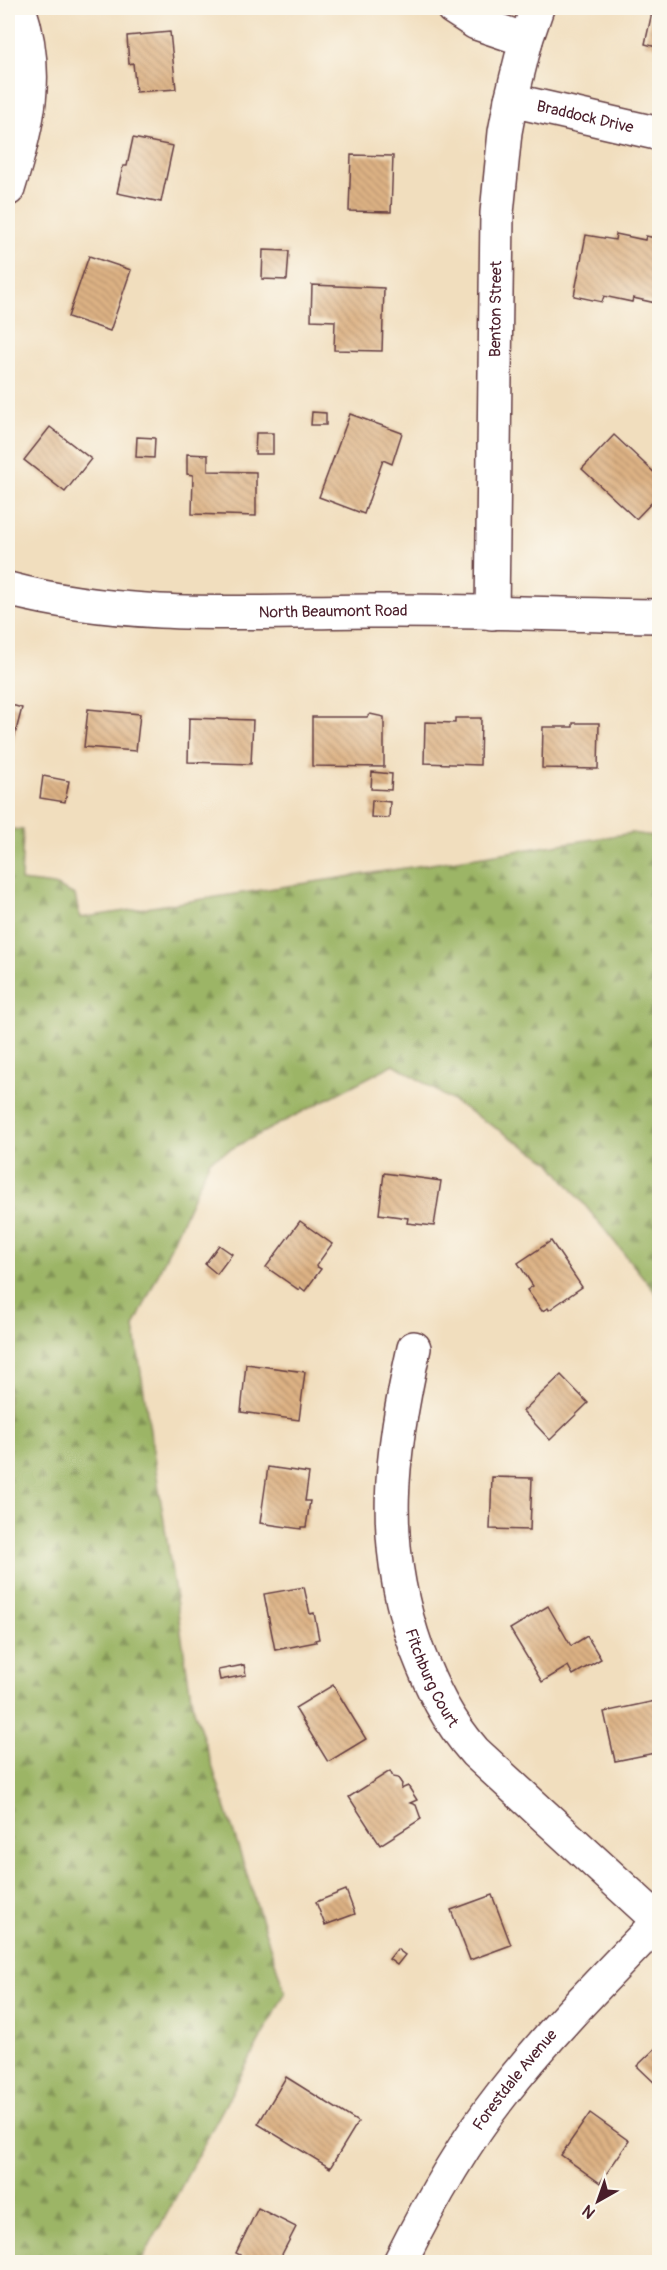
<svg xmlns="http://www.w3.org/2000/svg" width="667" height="2270" viewBox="0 0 667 2270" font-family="Pangolin,sans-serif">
<defs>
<pattern id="forest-firs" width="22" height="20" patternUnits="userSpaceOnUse" patternTransform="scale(1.5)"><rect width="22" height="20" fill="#9cb566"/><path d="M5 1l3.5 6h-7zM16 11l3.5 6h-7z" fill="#819354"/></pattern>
<pattern id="building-back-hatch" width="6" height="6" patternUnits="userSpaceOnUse" patternTransform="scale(1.5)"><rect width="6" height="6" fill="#ddb284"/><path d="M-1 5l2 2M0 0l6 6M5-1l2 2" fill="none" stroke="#b5906c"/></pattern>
</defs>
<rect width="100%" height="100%" fill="#fbf7ec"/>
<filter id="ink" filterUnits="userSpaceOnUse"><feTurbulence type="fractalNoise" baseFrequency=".0167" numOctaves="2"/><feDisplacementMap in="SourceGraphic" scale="12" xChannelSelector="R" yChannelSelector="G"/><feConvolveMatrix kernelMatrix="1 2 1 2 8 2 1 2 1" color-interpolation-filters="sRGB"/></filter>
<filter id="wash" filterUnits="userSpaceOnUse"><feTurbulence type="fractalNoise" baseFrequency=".008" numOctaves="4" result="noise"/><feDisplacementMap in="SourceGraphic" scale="24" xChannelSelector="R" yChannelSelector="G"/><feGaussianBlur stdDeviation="1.35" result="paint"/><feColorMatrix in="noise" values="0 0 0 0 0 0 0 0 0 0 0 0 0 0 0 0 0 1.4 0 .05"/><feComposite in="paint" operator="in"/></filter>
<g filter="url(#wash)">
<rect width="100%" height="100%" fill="#f1debe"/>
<path fill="url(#forest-firs)" stroke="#736a48" stroke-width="1.5" d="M8,829L23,830L21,881L54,885L75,895L80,918L632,833L659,837V1297L550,1162L394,1064L210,1160L134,1327L192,1703L285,1993L141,2262H8Z"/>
<g id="blocks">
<g fill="url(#building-back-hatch)">
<path d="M221,8H247V10L222,12Z"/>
<path d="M653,8H660V48L645,44Z"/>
<path d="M170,32L176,89L136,92L133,63L129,64L127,36Z"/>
<path d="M133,138L173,146L161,202L117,193L123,166H127Z"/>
<path d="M351,155L393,156L391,212L349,211Z"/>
<path d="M616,234L645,240L646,236L660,239V304L633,298L632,302L604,296L602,302L574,296L586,235L615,240Z"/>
<path d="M263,250L289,251L287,280L262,279Z"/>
<path d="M89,256L131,270L110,331L68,317Z"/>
<path d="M312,285L384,288L382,351L334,350L335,321L311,320Z"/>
<path d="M312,412L326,413V425H311Z"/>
<path d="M350,414L402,433L392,464L383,460L364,514L319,497Z"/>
<path d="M50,427L91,459L65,492L24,460Z"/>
<path d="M256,433H273V454H255Z"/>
<path d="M614,435L660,478V494L636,519L582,469Z"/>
<path d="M137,437L155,438L154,458L136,457Z"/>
<path d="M187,454L208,455V471L256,472V516L192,514L193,475L187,474Z"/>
<path d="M8,704L22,708L12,746L8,744Z"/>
<path d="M88,709L140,714L136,751L84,747Z"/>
<path d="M370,714L384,717V767L312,766V717H367Z"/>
<path d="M189,718L253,720L251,764L188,762Z"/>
<path d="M455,718H481L480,765L424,763L425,722L455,723Z"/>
<path d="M573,723H599L598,769L542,768L543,727H573Z"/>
<path d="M372,772L392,774L391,790L371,789Z"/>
<path d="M43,776L69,781L65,802L40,798Z"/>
<path d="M372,800L390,802L389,818L371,817Z"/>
<path d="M384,1173L441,1181L434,1226L407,1223L408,1218L379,1214Z"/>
<path d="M300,1221L332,1244L316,1266L321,1269L305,1291L300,1287L299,1290L266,1267Z"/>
<path d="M551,1241L582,1287L549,1310L548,1308L542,1311L527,1290L533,1286L518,1263Z"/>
<path d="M219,1245L232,1254L217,1274L205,1264Z"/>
<path d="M246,1364L305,1372L299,1420L241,1412Z"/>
<path d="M561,1375L588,1403L550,1440L523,1411Z"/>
<path d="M268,1467L309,1473L305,1501H310L306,1527H301V1529L260,1523Z"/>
<path d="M492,1477L532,1478L530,1530L490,1529Z"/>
<path d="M304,1587L310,1614L314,1613L319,1639L315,1640L316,1642L275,1650L264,1594Z"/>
<path d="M548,1606L571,1646L587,1636L601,1659L573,1675L568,1666L542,1682L510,1629Z"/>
<path d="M244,1665L246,1675L220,1680L218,1670Z"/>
<path d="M333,1685L366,1739L328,1762L295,1708Z"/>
<path d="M660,1700V1752L615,1761L604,1712Z"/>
<path d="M390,1771L393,1777L398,1778L402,1784L401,1789L408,1786L417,1800L410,1803L416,1805L421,1819L380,1845L349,1797Z"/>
<path d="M346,1890L355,1914L325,1925L316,1902Z"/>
<path d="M492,1895L511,1945L470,1960L451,1910Z"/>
<path d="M397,1949L405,1955L397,1965L389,1959Z"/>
<path d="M660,2044V2088L637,2066Z"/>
<path d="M286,2077L358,2122L330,2168L258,2124Z"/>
<path d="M590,2113L629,2141L600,2183L561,2155Z"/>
<path d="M258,2208L296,2227L278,2262H254L236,2253Z"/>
</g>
</g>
</g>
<g filter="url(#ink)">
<use href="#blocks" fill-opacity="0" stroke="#633c41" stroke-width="1.5"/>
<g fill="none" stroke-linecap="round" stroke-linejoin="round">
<g stroke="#633c41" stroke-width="36">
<g id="minor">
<path d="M453,8L476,23L526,40"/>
<path id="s1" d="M511,100L660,134"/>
<path d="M8,189C28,125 41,74 19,8"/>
<path id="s2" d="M8,589C125,620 249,612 369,611C466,610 563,615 660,616"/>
<path id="s3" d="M492,613L497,213L505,132L511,100L526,40L537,8"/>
<path id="s4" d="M414,1348C390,1456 379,1543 417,1650C432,1689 447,1720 475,1752L659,1921"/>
</g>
</g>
<g stroke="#633c41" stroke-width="36">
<g id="tertiary">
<path id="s5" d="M400,2262C429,2204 462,2145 502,2094C550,2032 605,1977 660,1920"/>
</g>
</g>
<use href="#minor" stroke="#fff" stroke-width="33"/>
<use href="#tertiary" stroke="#fff" stroke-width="33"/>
</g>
</g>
<g text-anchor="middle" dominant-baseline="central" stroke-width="4.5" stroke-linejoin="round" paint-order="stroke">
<g font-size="16" fill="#4a1f2b" stroke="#fbf7ec">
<text stroke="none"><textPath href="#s1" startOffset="76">Braddock Drive</textPath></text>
<text stroke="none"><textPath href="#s3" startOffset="304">Benton Street</textPath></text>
<text stroke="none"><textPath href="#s2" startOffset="327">North Beaumont Road</textPath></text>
<text stroke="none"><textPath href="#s4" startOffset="338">Fitchburg Court</textPath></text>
<text stroke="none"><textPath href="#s5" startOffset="216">Forestdale Avenue</textPath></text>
</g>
</g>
<rect width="667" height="2270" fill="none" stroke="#fbf7ec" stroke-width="30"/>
<g transform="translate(598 2201) rotate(220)" stroke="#fbf7ec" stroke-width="4.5" paint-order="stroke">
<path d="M0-4.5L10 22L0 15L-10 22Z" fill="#4a1f2b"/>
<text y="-9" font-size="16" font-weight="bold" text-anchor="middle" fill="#4a1f2b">N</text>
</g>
</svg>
